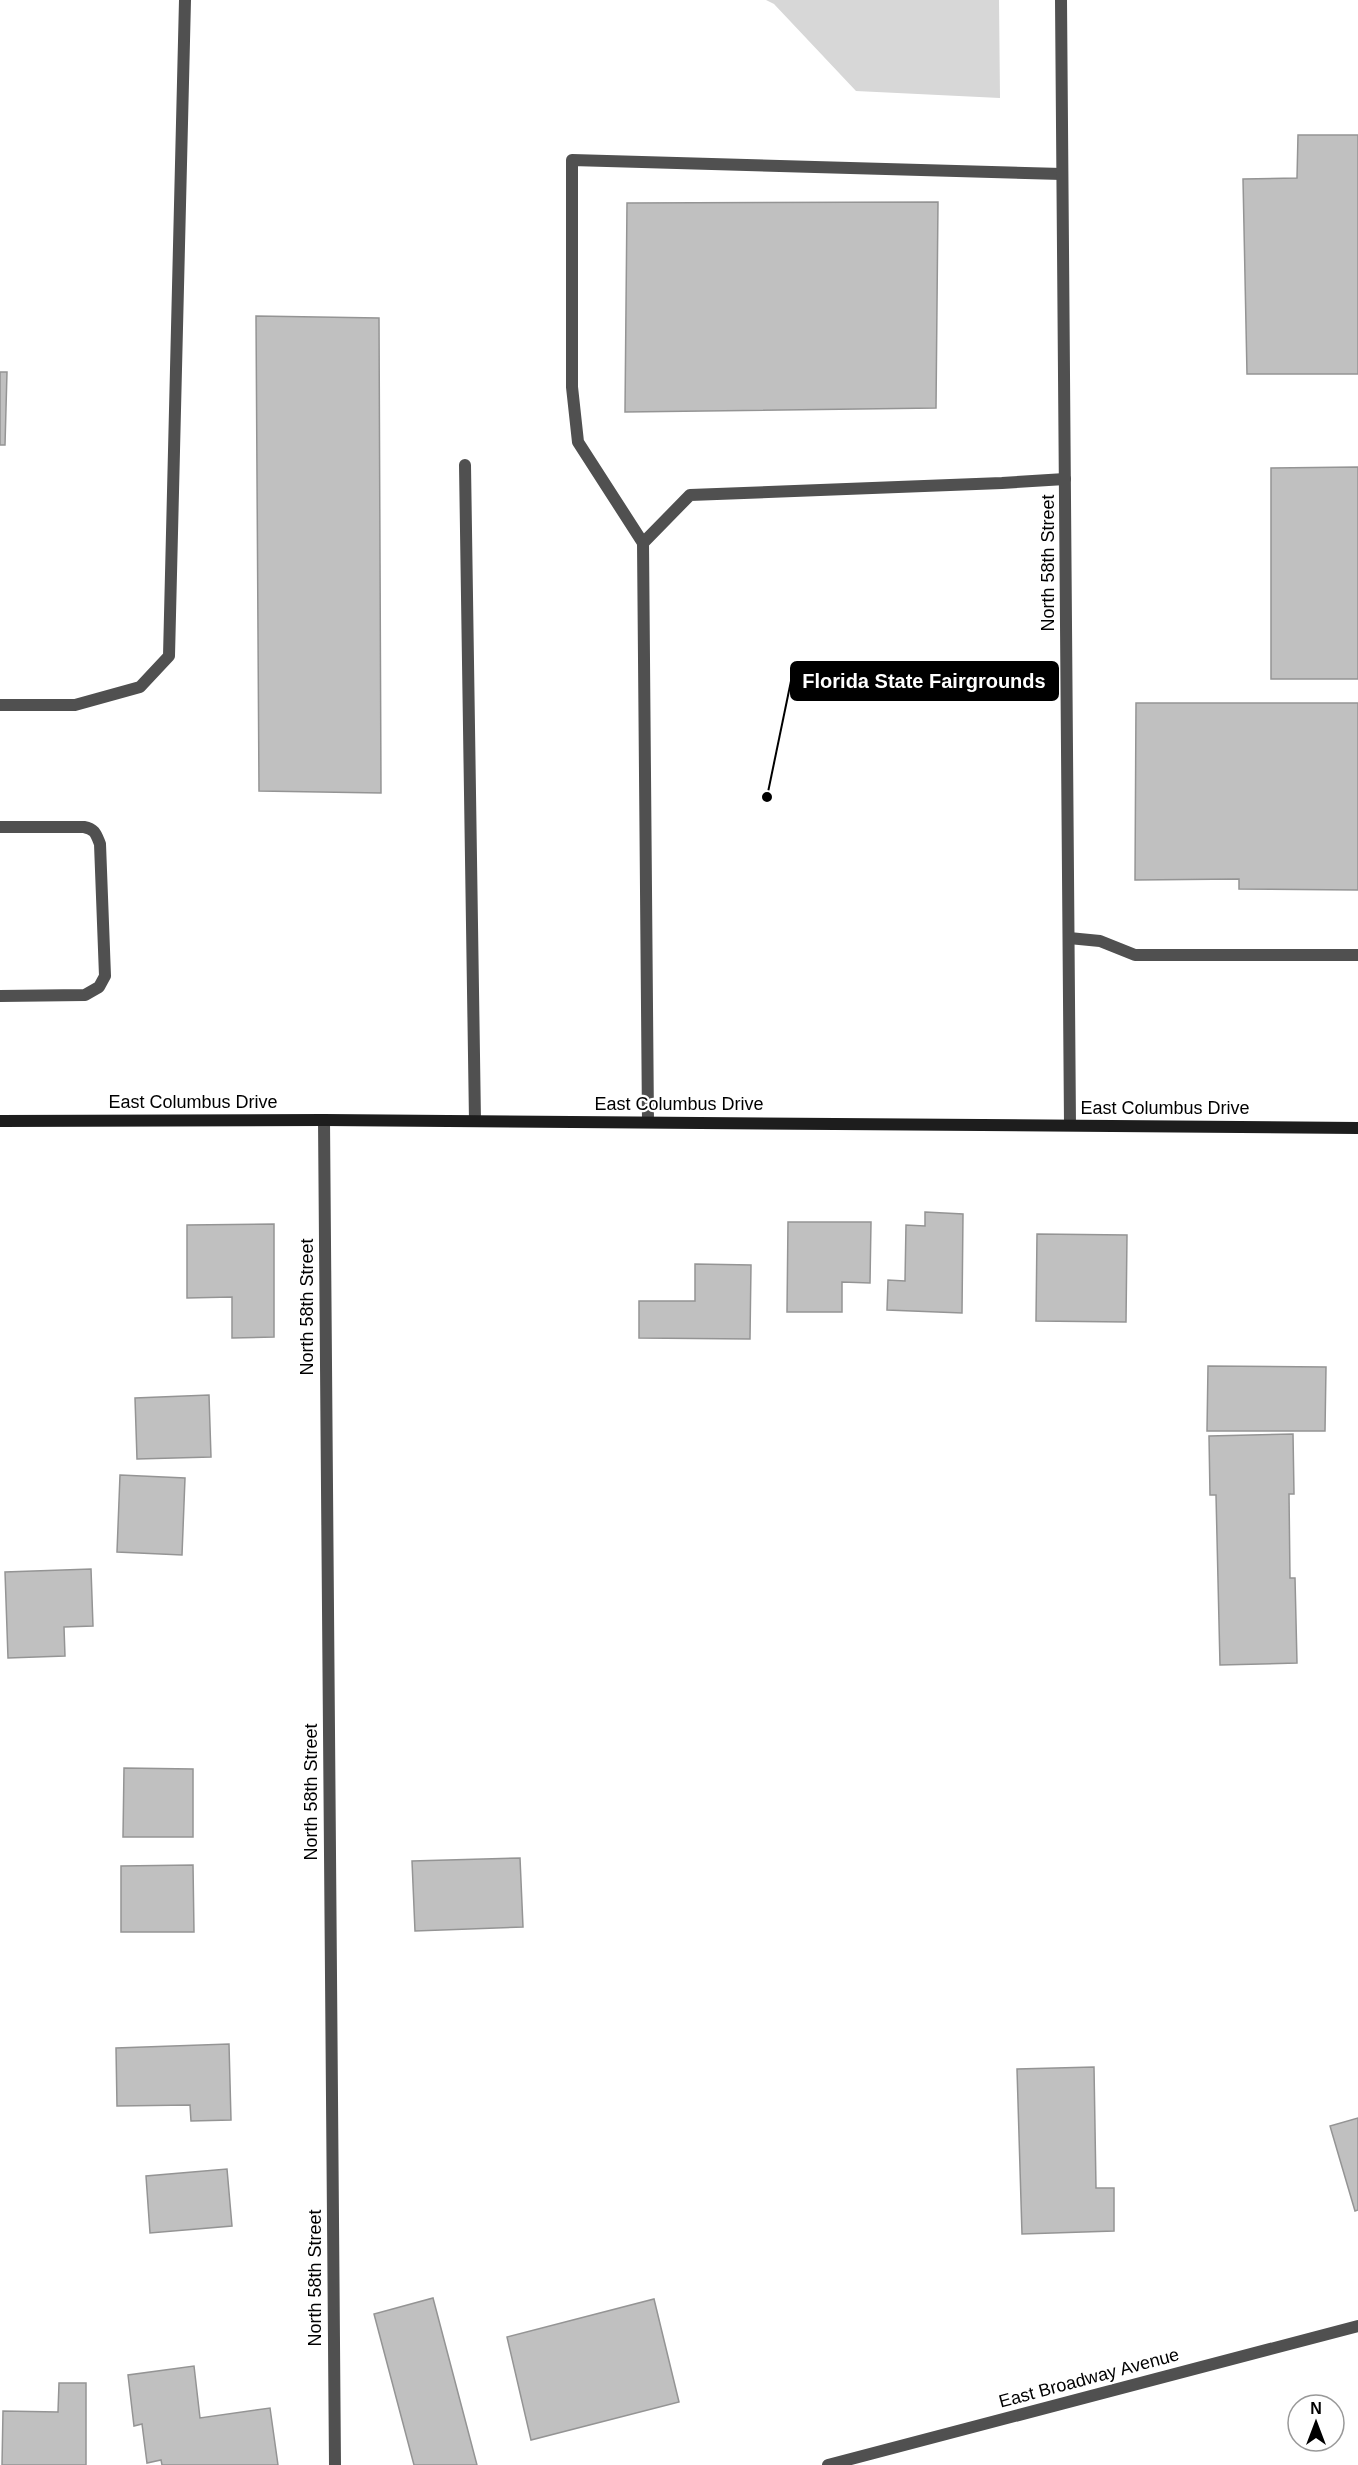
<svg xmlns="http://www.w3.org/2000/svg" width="1358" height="2465" viewBox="0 0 1358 2465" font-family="Arial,sans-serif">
<rect width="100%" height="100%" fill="#fff"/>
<path fill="#d7d7d7" d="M766,0H999L1000,98L856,91L774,4Z"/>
<g fill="#c0c0c0" stroke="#949494" stroke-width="1.5">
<path d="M1298,135H1358V374H1247L1243,179L1297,178Z"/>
<path d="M938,202L936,408L625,412L627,203Z"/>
<path d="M256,316L379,318L381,793L259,791Z"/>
<path d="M0,372H7L5,445H0Z"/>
<path d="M1358,467V679H1271V468Z"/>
<path d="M1136,703H1358V890L1239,889V879L1135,880Z"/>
<path d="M925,1212L963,1214L962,1313L887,1310L888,1280L905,1281L906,1225L925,1226Z"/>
<path d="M788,1222H871L870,1283L842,1282V1312H787Z"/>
<path d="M274,1224V1337L232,1338V1297L187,1298V1225Z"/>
<path d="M1037,1234L1127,1235L1126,1322L1036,1321Z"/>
<path d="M695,1264L751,1265L750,1339L639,1338V1301H695Z"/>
<path d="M1208,1366L1326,1367L1325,1431H1207Z"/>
<path d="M209,1395L211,1457L137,1459L135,1398Z"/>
<path d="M1293,1434L1294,1494H1289L1290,1578H1295L1297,1663L1220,1665L1216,1495H1210L1209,1436Z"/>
<path d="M120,1475L185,1478L182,1555L117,1552Z"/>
<path d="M91,1569L93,1626L64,1627L65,1656L8,1658L5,1572Z"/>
<path d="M124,1768L193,1769V1837H123Z"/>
<path d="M520,1858L523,1927L415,1931L412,1861Z"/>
<path d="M193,1865L194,1932H121V1866Z"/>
<path d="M229,2044L231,2120L191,2121L190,2105L117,2106L116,2048Z"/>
<path d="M1094,2067L1096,2188H1114V2231L1022,2234L1017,2069Z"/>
<path d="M1358,2118V2210L1355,2211L1330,2126Z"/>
<path d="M227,2169L232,2226L150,2233L146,2176Z"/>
<path d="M433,2298L477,2465H414L374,2314Z"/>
<path d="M654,2299L679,2402L531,2440L507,2337Z"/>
<path d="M194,2366L200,2418L270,2408L278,2465H162L161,2460L147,2463L142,2424L134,2426L128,2375Z"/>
<path d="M59,2383H86V2465H2L3,2411L58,2412Z"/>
</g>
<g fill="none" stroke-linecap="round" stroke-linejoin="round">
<g stroke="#505050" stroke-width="12">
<path d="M465,465L475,1121"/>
<path d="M643,543L578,442L572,387V160L1062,174"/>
<path d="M0,705H75L140,687L169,656L185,0"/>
<path d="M0,827H84C95,829 96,834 100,844L105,976L99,987L85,995L0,996"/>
<path d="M1069,938L1100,941L1135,955H1358"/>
<path d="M648,1122L643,543L690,495L1002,483L1065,479"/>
</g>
<g stroke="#505050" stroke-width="12">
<path d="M1061,0L1070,1125"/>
<path d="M324,1120L335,2465"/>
</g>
<path stroke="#505050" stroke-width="12" d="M828,2465L1358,2326"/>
<path stroke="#1d1d1d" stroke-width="12" d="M0,1121L324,1120L1358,1128"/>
</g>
<g text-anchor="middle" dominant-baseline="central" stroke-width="4.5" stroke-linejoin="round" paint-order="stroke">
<g font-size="18" fill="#000" stroke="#fff">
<text transform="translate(1048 563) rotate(-90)">North 58th Street</text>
<text x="193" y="1102">East Columbus Drive</text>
<text x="679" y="1104">East Columbus Drive</text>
<text x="1165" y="1108">East Columbus Drive</text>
<text transform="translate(307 1307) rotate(-90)">North 58th Street</text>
<text transform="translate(311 1792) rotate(-90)">North 58th Street</text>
<text transform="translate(315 2278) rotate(-90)">North 58th Street</text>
<text transform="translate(1089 2378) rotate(-15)">East Broadway Avenue</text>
</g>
</g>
<path fill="none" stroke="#000" stroke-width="2" d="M767 797L791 681"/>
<circle fill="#000" stroke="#fff" stroke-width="2" cx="767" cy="797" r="6"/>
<rect fill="#000" stroke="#000" stroke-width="2" x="791" y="662" width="267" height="38" rx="6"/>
<g font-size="20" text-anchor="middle" font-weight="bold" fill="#fff">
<text x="924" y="688">Florida State Fairgrounds</text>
</g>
<g transform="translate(1316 2423)"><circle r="28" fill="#ffffff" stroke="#999999" stroke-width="1.5"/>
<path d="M0-4.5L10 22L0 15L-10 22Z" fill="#000000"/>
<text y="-9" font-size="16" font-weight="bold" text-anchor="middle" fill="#000000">N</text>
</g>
</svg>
